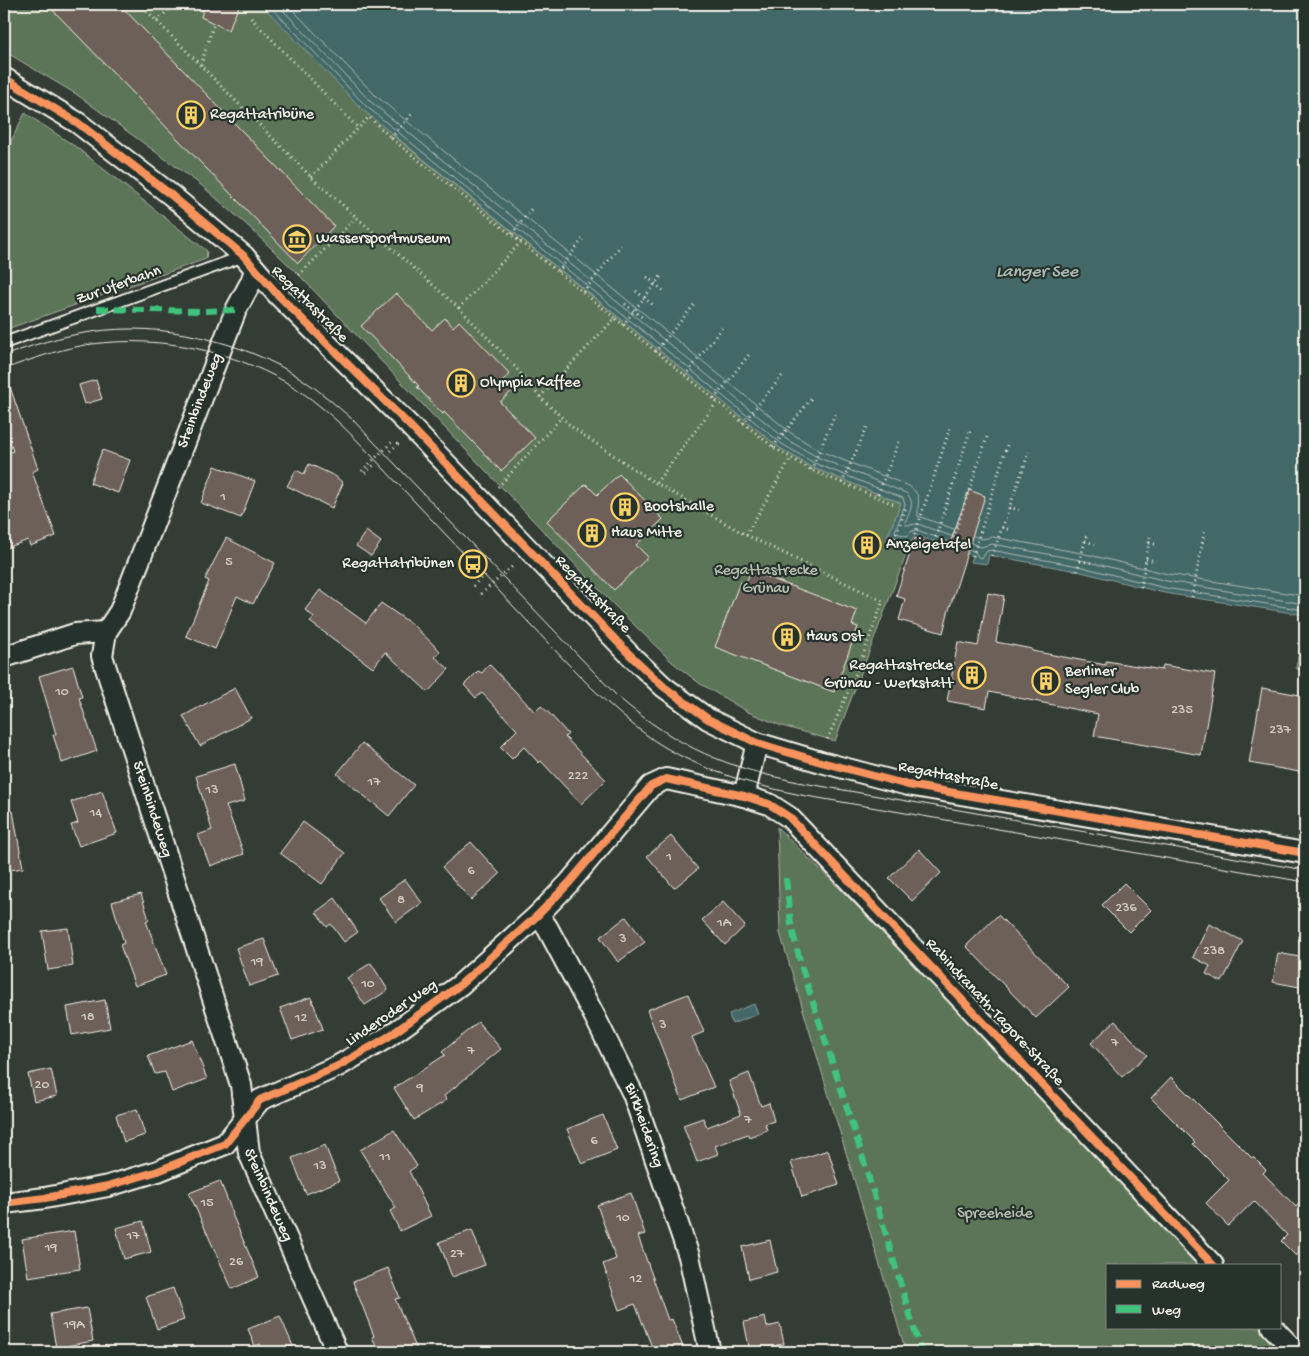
<svg xmlns="http://www.w3.org/2000/svg" width="1309" height="1356" viewBox="0 0 1309 1356" font-family="'Gochi Hand',sans-serif">
<rect width="100%" height="100%" fill="#343c36"/>
<filter id="ink" filterUnits="userSpaceOnUse"><feTurbulence type="fractalNoise" baseFrequency=".02" numOctaves="2"/><feDisplacementMap in="SourceGraphic" scale="10" xChannelSelector="R" yChannelSelector="G"/><feConvolveMatrix kernelMatrix="1 2 1 2 8 2 1 2 1" color-interpolation-filters="sRGB"/></filter>
<g filter="url(#ink)">
<g fill="#5c7459" stroke="#a8b2a0">
<path d="M4,4H263L394,136L780,448L811,467L901,503L888,536L911,542L835,741L782,726L748,712L699,683L672,662L612,603L299,275L248,226L201,185L76,94L4,51Z"/>
<path d="M25,113L76,147L207,251L206,259L4,330V155Z"/>
<path d="M1305,621V673L1296,668Z"/>
<path d="M777,827L1222,1265H1108V1327H1280V1322L1305,1346V1352H906L780,933Z"/>
</g>
<g fill="#436867" stroke="#8a9f9b">
<path d="M261,4H1305V615L1164,593L1077,571L989,555L987,564L971,562L973,556L915,535L911,542L888,536L901,503L811,467L780,448L363,110Z"/>
<path d="M754,1004L758,1014L732,1024L729,1014Z"/>
</g>
<g fill="none" stroke-linecap="round" stroke-linejoin="round">
<g stroke="#adbab4" stroke-width="1">
<path d="M268,4L366,106L782,444L814,463L903,498L905,505L895,531L896,533L907,536L912,531L917,530L949,542"/>
<path d="M277,4L371,102L786,439L817,457L906,493C916,502 910,512 905,522L906,525L918,524L951,536"/>
<path d="M287,4L376,96L791,433L820,451L909,486C923,496 917,503 918,516L954,529"/>
<path d="M974,536L981,539L993,537L1081,553L1168,574L1305,596"/>
<path d="M971,543L981,547L992,544L1080,560L1167,581L1305,604"/>
<path d="M969,549L975,552L979,558L983,557L987,551L991,550L1078,566L1165,588L1305,610"/>
</g>
</g>
<g fill="#6d6159" stroke="#f4f1e8">
<path d="M47,4H119L334,226L298,263Z"/>
<path d="M205,4H240L228,30L201,17Z"/>
<path d="M396,293L432,330L445,318L453,327L459,321L510,374L503,380L513,390L500,402L535,438L501,471L444,412L443,414L417,387L419,386L361,326Z"/>
<path d="M7,378L38,469L32,472L56,536L30,546L28,540L4,549V454L13,451L4,425V379Z"/>
<path d="M96,380L102,399L85,404L79,385Z"/>
<path d="M102,450L130,460L118,493L90,483Z"/>
<path d="M309,464L335,476L343,483L332,508L287,486L296,470L304,474Z"/>
<path d="M215,466L255,481L241,518L201,503Z"/>
<path d="M619,474L663,519L636,545L648,557L614,590L547,521L586,484L597,495Z"/>
<path d="M969,490L985,496L948,613L943,633L899,620L905,599L896,596L915,538L948,549Z"/>
<path d="M366,531L381,542L371,556L356,546Z"/>
<path d="M226,538L275,563L253,604L237,596L215,649L186,636L209,581L205,579Z"/>
<path d="M751,571L857,611L852,625L858,627L834,692L715,647L740,582L745,585Z"/>
<path d="M320,590L366,623L381,603L413,625L440,651L435,657L449,669L428,692L385,652L373,668L310,622L314,617L305,610Z"/>
<path d="M988,593L1004,596L996,642L1032,649V651L1106,665V661L1162,670L1163,665L1215,674L1201,755L1094,736L1098,714L989,692L986,708L947,701L958,642L978,646Z"/>
<path d="M489,664L535,712L541,706L550,714L568,734L565,737L606,780L581,804L541,761L539,763L524,747L512,759L500,747L517,730L482,693L476,698L464,685L478,671L482,673Z"/>
<path d="M73,666L82,697L79,698L97,751L62,763L53,735L56,734L39,676Z"/>
<path d="M235,688L251,718L200,746L183,716Z"/>
<path d="M1262,688L1305,696V773L1249,763Z"/>
<path d="M362,743L414,785L389,816L337,774Z"/>
<path d="M235,764L245,801L226,806L244,854L210,866L198,835L212,830L196,776Z"/>
<path d="M102,791L117,833L79,846L71,825L78,823L71,802Z"/>
<path d="M13,811L23,868L4,871V812Z"/>
<path d="M303,822L345,853L322,884L280,853Z"/>
<path d="M671,836L698,869L674,888L647,856Z"/>
<path d="M471,842L500,874L471,900L442,867Z"/>
<path d="M919,849L941,873L912,901L889,878Z"/>
<path d="M405,879L422,903L396,922L379,898Z"/>
<path d="M1124,883L1151,910L1129,932L1102,905Z"/>
<path d="M141,894L149,920L146,921L166,975L135,986L120,945L124,943L112,902Z"/>
<path d="M335,898L358,932L344,942L331,924L327,927L316,912Z"/>
<path d="M723,902L745,926L725,945L702,920Z"/>
<path d="M998,915L1069,987L1036,1018L966,946Z"/>
<path d="M626,917L645,942L618,962L600,937Z"/>
<path d="M1209,924L1243,941L1222,982L1206,974L1210,966L1193,957Z"/>
<path d="M68,928L73,966L48,970L42,931Z"/>
<path d="M264,939L278,976L249,986L236,948Z"/>
<path d="M1278,953L1305,958V988L1273,982Z"/>
<path d="M371,963L388,990L365,1005L347,978Z"/>
<path d="M688,994L704,1032L692,1037L714,1087L682,1100L647,1010Z"/>
<path d="M311,997L323,1029L292,1040L280,1008Z"/>
<path d="M105,1000L110,1028L72,1035L67,1007Z"/>
<path d="M1115,1021L1147,1055L1122,1077L1091,1043Z"/>
<path d="M478,1022L501,1049L444,1096L447,1100L414,1120L394,1088L445,1055L442,1052Z"/>
<path d="M192,1040L207,1079L172,1092L165,1072L155,1074L148,1056Z"/>
<path d="M51,1069L57,1096L34,1101L28,1074Z"/>
<path d="M749,1073L761,1106L769,1103L774,1121L765,1124L767,1130L749,1137L748,1134L715,1146L718,1154L697,1162L683,1125L703,1118L707,1127L741,1114L729,1081Z"/>
<path d="M1171,1077L1252,1158L1253,1157L1266,1170L1263,1173L1296,1207L1305,1197V1250L1303,1249L1296,1256L1281,1241L1287,1235L1254,1201L1228,1226L1206,1203L1229,1180L1193,1144L1195,1142L1151,1098Z"/>
<path d="M137,1109L145,1135L124,1142L116,1115Z"/>
<path d="M603,1115L617,1150L582,1164L567,1129Z"/>
<path d="M394,1130L417,1166L409,1171L431,1216L400,1231L390,1211L396,1208L360,1150Z"/>
<path d="M325,1145L339,1181L306,1194L292,1158Z"/>
<path d="M828,1150L839,1185L802,1197L791,1162Z"/>
<path d="M220,1181L233,1214H232L259,1277L232,1289L189,1193Z"/>
<path d="M631,1193L645,1234L638,1236L668,1320L672,1319L685,1352H654L635,1304L619,1310L603,1264L616,1259L597,1205Z"/>
<path d="M143,1221L151,1252L124,1259L116,1228Z"/>
<path d="M472,1230L485,1265L452,1277L439,1242Z"/>
<path d="M74,1231L80,1269L28,1277L22,1239Z"/>
<path d="M770,1240L777,1272L749,1279L742,1247Z"/>
<path d="M388,1268L400,1298L395,1299L418,1352H379L372,1337L374,1336L353,1282Z"/>
<path d="M173,1288L184,1320L157,1329L146,1297Z"/>
<path d="M87,1308L93,1341L56,1348L50,1314Z"/>
<path d="M280,1316L293,1346L277,1352H263L260,1344L255,1346L248,1329Z"/>
<path d="M765,1317L767,1327L780,1324L784,1344L777,1345V1350L765,1352H750L744,1322Z"/>
</g>
<g fill="none" stroke-linecap="round" stroke-linejoin="round">
<g stroke="#f4f1e8" stroke-width="14">
<path id="service" d="M4,343L244,256"/>
</g>
<g stroke="#f4f1e8" stroke-width="24">
<g id="minor">
<path d="M4,78L78,123L171,195L244,256L278,295L409,425L630,655L664,687L708,719L757,743L821,762L908,785L1305,853"/>
<path id="s1" d="M255,270L251,282L236,310L120,611L106,632L102,656L241,1085L249,1153L337,1352"/>
<path d="M4,657L75,634L106,632"/>
<path d="M744,796L757,743"/>
<path id="s2" d="M538,915L547,927L595,1017L633,1094L689,1256L710,1352"/>
<path d="M4,1203L45,1198L108,1186L158,1171L225,1144L260,1100L338,1066L388,1037L460,985L538,915L569,883L651,786L666,779L744,796L769,804L789,817L1213,1265"/>
<path d="M1272,1327L1296,1352"/>
</g>
</g>
<g stroke="#f4f1e8" stroke-width="3" stroke-dasharray="1 4" stroke-linecap="butt">
<path d="M140,4L311,177L459,308"/>
<path d="M251,18L358,128"/>
<path d="M157,21L174,4"/>
<path d="M201,65L214,23"/>
<path d="M391,138L413,113"/>
<path d="M311,177L369,117L391,138L615,318"/>
<path d="M512,234L532,208"/>
<path d="M521,242L459,308L511,362L540,397L573,428L649,479L746,535L883,601L858,669L827,740"/>
<path d="M558,272L584,237"/>
<path d="M299,275L356,218"/>
<path d="M647,277L665,292"/>
<path d="M636,291L653,305"/>
<path d="M583,292L621,245"/>
<path d="M625,304L643,318"/>
<path d="M623,325L662,275"/>
<path d="M655,352L694,305"/>
<path d="M685,376L722,328"/>
<path d="M540,397L615,318L773,447L811,470L896,505"/>
<path d="M714,399L751,352"/>
<path d="M743,423L782,376"/>
<path d="M773,447L811,399"/>
<path d="M390,451L399,443"/>
<path d="M811,470L835,414"/>
<path d="M362,471L394,440"/>
<path d="M365,473L374,465"/>
<path d="M656,483L717,402"/>
<path d="M842,483L867,427"/>
<path d="M498,487L561,418"/>
<path d="M878,494L899,441"/>
<path d="M1009,507L1019,510"/>
<path d="M1002,528L1011,530"/>
<path d="M915,534L951,425"/>
<path d="M746,535L791,458"/>
<path d="M895,538L906,507"/>
<path d="M1085,541L1095,544"/>
<path d="M934,542L970,431"/>
<path d="M1149,543L1158,545"/>
<path d="M950,547L987,437"/>
<path d="M973,556L1007,445"/>
<path d="M992,556L1029,452"/>
<path d="M1146,559L1156,561"/>
<path d="M1080,561L1092,563"/>
<path d="M1077,571L1087,534"/>
<path d="M473,586L481,578"/>
<path d="M1141,587L1150,537"/>
<path d="M481,594L514,565"/>
<path d="M1192,597L1205,529"/>
<path d="M1302,833L1305,814"/>
</g>
<use href="#service" stroke="#26332d" stroke-width="10"/>
<use href="#minor" stroke="#26332d" stroke-width="20"/>
<g stroke="#f4f1e8" stroke-width="1">
<path d="M4,356C32,345 61,336 91,332C160,321 244,341 302,379C320,391 336,405 352,419L618,697C678,748 727,768 803,783L1305,870"/>
<path d="M4,369C33,359 62,348 92,344C161,335 238,351 297,389C336,415 367,451 399,485C443,532 488,579 532,626C570,666 607,707 652,739C696,769 749,784 801,795L1305,882"/>
</g>
<g stroke="#40c37c" stroke-width="6" stroke-dasharray="12 6" stroke-linecap="butt">
<path d="M97,309L204,311L236,310"/>
<path d="M786,878L791,925L801,965L862,1155L921,1352"/>
</g>
<g stroke="#26332d" stroke-width="11">
<g id="cycleway">
<path d="M4,78L78,123L171,195L244,256L278,295L409,425L630,655L664,687L708,719L757,743L821,762L908,785L1305,853"/>
<path d="M4,1203L45,1198L108,1186L158,1171L225,1144L260,1100L338,1066L388,1037L460,985L538,915L569,883L651,786L666,779L744,796L769,804L789,817L1213,1265"/>
</g>
</g>
<use href="#cycleway" stroke="#f8935d" stroke-width="8"/>
</g>
</g>
<defs>
<g id="building-ring" transform="scale(1.4375)"><circle r="9.5" fill="#26332d" stroke="#ffd166" stroke-width="1.5"/><path d="M-4-6H4V6H1V3H-1V6H-4ZM-2.5-4.3h1.7v1.8h-1.7ZM.8-4.3h1.7v1.8H.8ZM-2.5-1h1.7V.8h-1.7ZM.8-1h1.7V.8H.8Z" fill="#ffd166"/></g>
<g id="museum-ring" transform="scale(1.4375)"><circle r="9.5" fill="#26332d" stroke="#ffd166" stroke-width="1.5"/><path d="M0-6L6-3V-2H-6V-3ZM-5-1h2V3h-2ZM-1-1h2V3h-2ZM3-1h2V3H3ZM-6 4H6V6H-6Z" fill="#ffd166"/></g>
<g id="bus-ring" transform="scale(1.4375)"><circle r="9.5" fill="#26332d" stroke="#ffd166" stroke-width="1.5"/><path d="M-5-6H5V4H4V6H2V4H-2V6H-4V4H-5ZM-3.5-4V0h7V-4ZM-3.5 1.2v1.5H-2V1.2ZM2 1.2v1.5H3.5V1.2Z" fill="#ffd166"/></g>
</defs>
<g fill-rule="evenodd">
<use href="#building-ring" x="191" y="115"/>
<use href="#museum-ring" x="297" y="239"/>
<use href="#building-ring" x="461" y="383"/>
<use href="#building-ring" x="625" y="507"/>
<use href="#building-ring" x="592" y="533"/>
<use href="#building-ring" x="867" y="545"/>
<use href="#bus-ring" x="473" y="564"/>
<use href="#building-ring" x="787" y="637"/>
<use href="#building-ring" x="972" y="675"/>
<use href="#building-ring" x="1046" y="681"/>
</g>
<g text-anchor="middle" dominant-baseline="central" stroke-width="4.5" stroke-linejoin="round" paint-order="stroke">
<g font-size="14" fill="#d2cdc4">
<text x="223" y="497">1</text>
<text x="229" y="562">5</text>
<text x="62" y="692">10</text>
<text x="1182" y="710">235</text>
<text x="1280" y="730">237</text>
<text x="578" y="776">222</text>
<text x="374" y="782">17</text>
<text x="212" y="790">13</text>
<text x="96" y="813">14</text>
<text x="669" y="857">1</text>
<text x="471" y="871">6</text>
<text x="401" y="900">8</text>
<text x="1126" y="908">236</text>
<text x="724" y="923">1A</text>
<text x="623" y="939">3</text>
<text x="1214" y="951">238</text>
<text x="257" y="962">19</text>
<text x="368" y="984">10</text>
<text x="88" y="1017">18</text>
<text x="301" y="1018">12</text>
<text x="663" y="1025">3</text>
<text x="1115" y="1043">7</text>
<text x="471" y="1051">7</text>
<text x="42" y="1085">20</text>
<text x="420" y="1088">9</text>
<text x="748" y="1120">7</text>
<text x="594" y="1141">6</text>
<text x="385" y="1157">11</text>
<text x="320" y="1166">13</text>
<text x="207" y="1203">15</text>
<text x="623" y="1218">10</text>
<text x="133" y="1236">17</text>
<text x="51" y="1248">19</text>
<text x="457" y="1254">27</text>
<text x="236" y="1262">26</text>
<text x="636" y="1279">12</text>
<text x="74" y="1325">19A</text>
</g>
<g font-size="16" fill="#f4f1e8" stroke="#26332d" text-anchor="start">
<text x="210" y="115">Regattatribüne</text>
<text x="316" y="239">Wassersportmuseum</text>
<text x="480" y="383">Olympia Kaffee</text>
<text x="644" y="507">Bootshalle</text>
<text x="611" y="533">Haus Mitte</text>
<text x="886" y="545">Anzeigetafel</text>
<text x="454" y="564" text-anchor="end">Regattatribünen</text>
<text x="806" y="637">Haus Ost</text>
<text x="953" y="666" text-anchor="end">Regattastrecke<tspan x="953" dy="18">Grünau - Werkstatt</tspan></text>
<text x="1065" y="672">Berliner<tspan x="1065" dy="18">Segler Club</tspan></text>
</g>
<g font-size="16" fill="#f4f1e8" stroke="#26332d">
<text transform="translate(119 286) rotate(-20)">Zur Uferbahn</text>
<text transform="translate(309 305) rotate(45)">Regattastraße</text>
<text transform="translate(201 401) rotate(-69)">Steinbindeweg</text>
<text transform="translate(592 595) rotate(46)">Regattastraße</text>
<text transform="translate(948 777) rotate(11)">Regattastraße</text>
<text stroke="none"><textPath href="#s1" startOffset="578">Steinbindeweg</textPath></text>
<text transform="translate(994 1013) rotate(47)">Rabindranath-Tagore-Straße</text>
<text transform="translate(392 1014) rotate(-34)">Linderoder Weg</text>
<text stroke="none"><textPath href="#s2" startOffset="236">Birkheidering</textPath></text>
<text stroke="none"><textPath href="#s1" startOffset="982">Steinbindeweg</textPath></text>
</g>
<g font-size="16" fill="#b7bfaf" stroke="#26332d">
<text x="766" y="571">Regattastrecke<tspan x="766" dy="18">Grünau</tspan></text>
<text x="995" y="1214">Spreeheide</text>
</g>
<g font-size="18" font-style="italic" fill="#adbab4" stroke="#26332d">
<text x="1037" y="272">Langer See</text>
</g>
</g>
<rect width="1309" height="1356" fill="none" stroke="#26332d" stroke-width="20"/>
<rect x="10" y="10" width="1289" height="1336" fill="none" stroke="#f4f1e8" stroke-width="2" filter="url(#ink)"/>
<rect x="1106" y="1264" width="175" height="65" fill="#26332d" stroke="#787f78"/>
<rect x="1116" y="1280" width="25" height="8" fill="#f8935d" stroke="#787f78"/>
<text x="1152" y="1288" font-size="15" fill="#f4f1e8">Radweg</text>
<rect x="1116" y="1305" width="25" height="8" fill="#40c37c" stroke="#787f78"/>
<text x="1152" y="1314" font-size="15" fill="#f4f1e8">Weg</text>
</svg>
